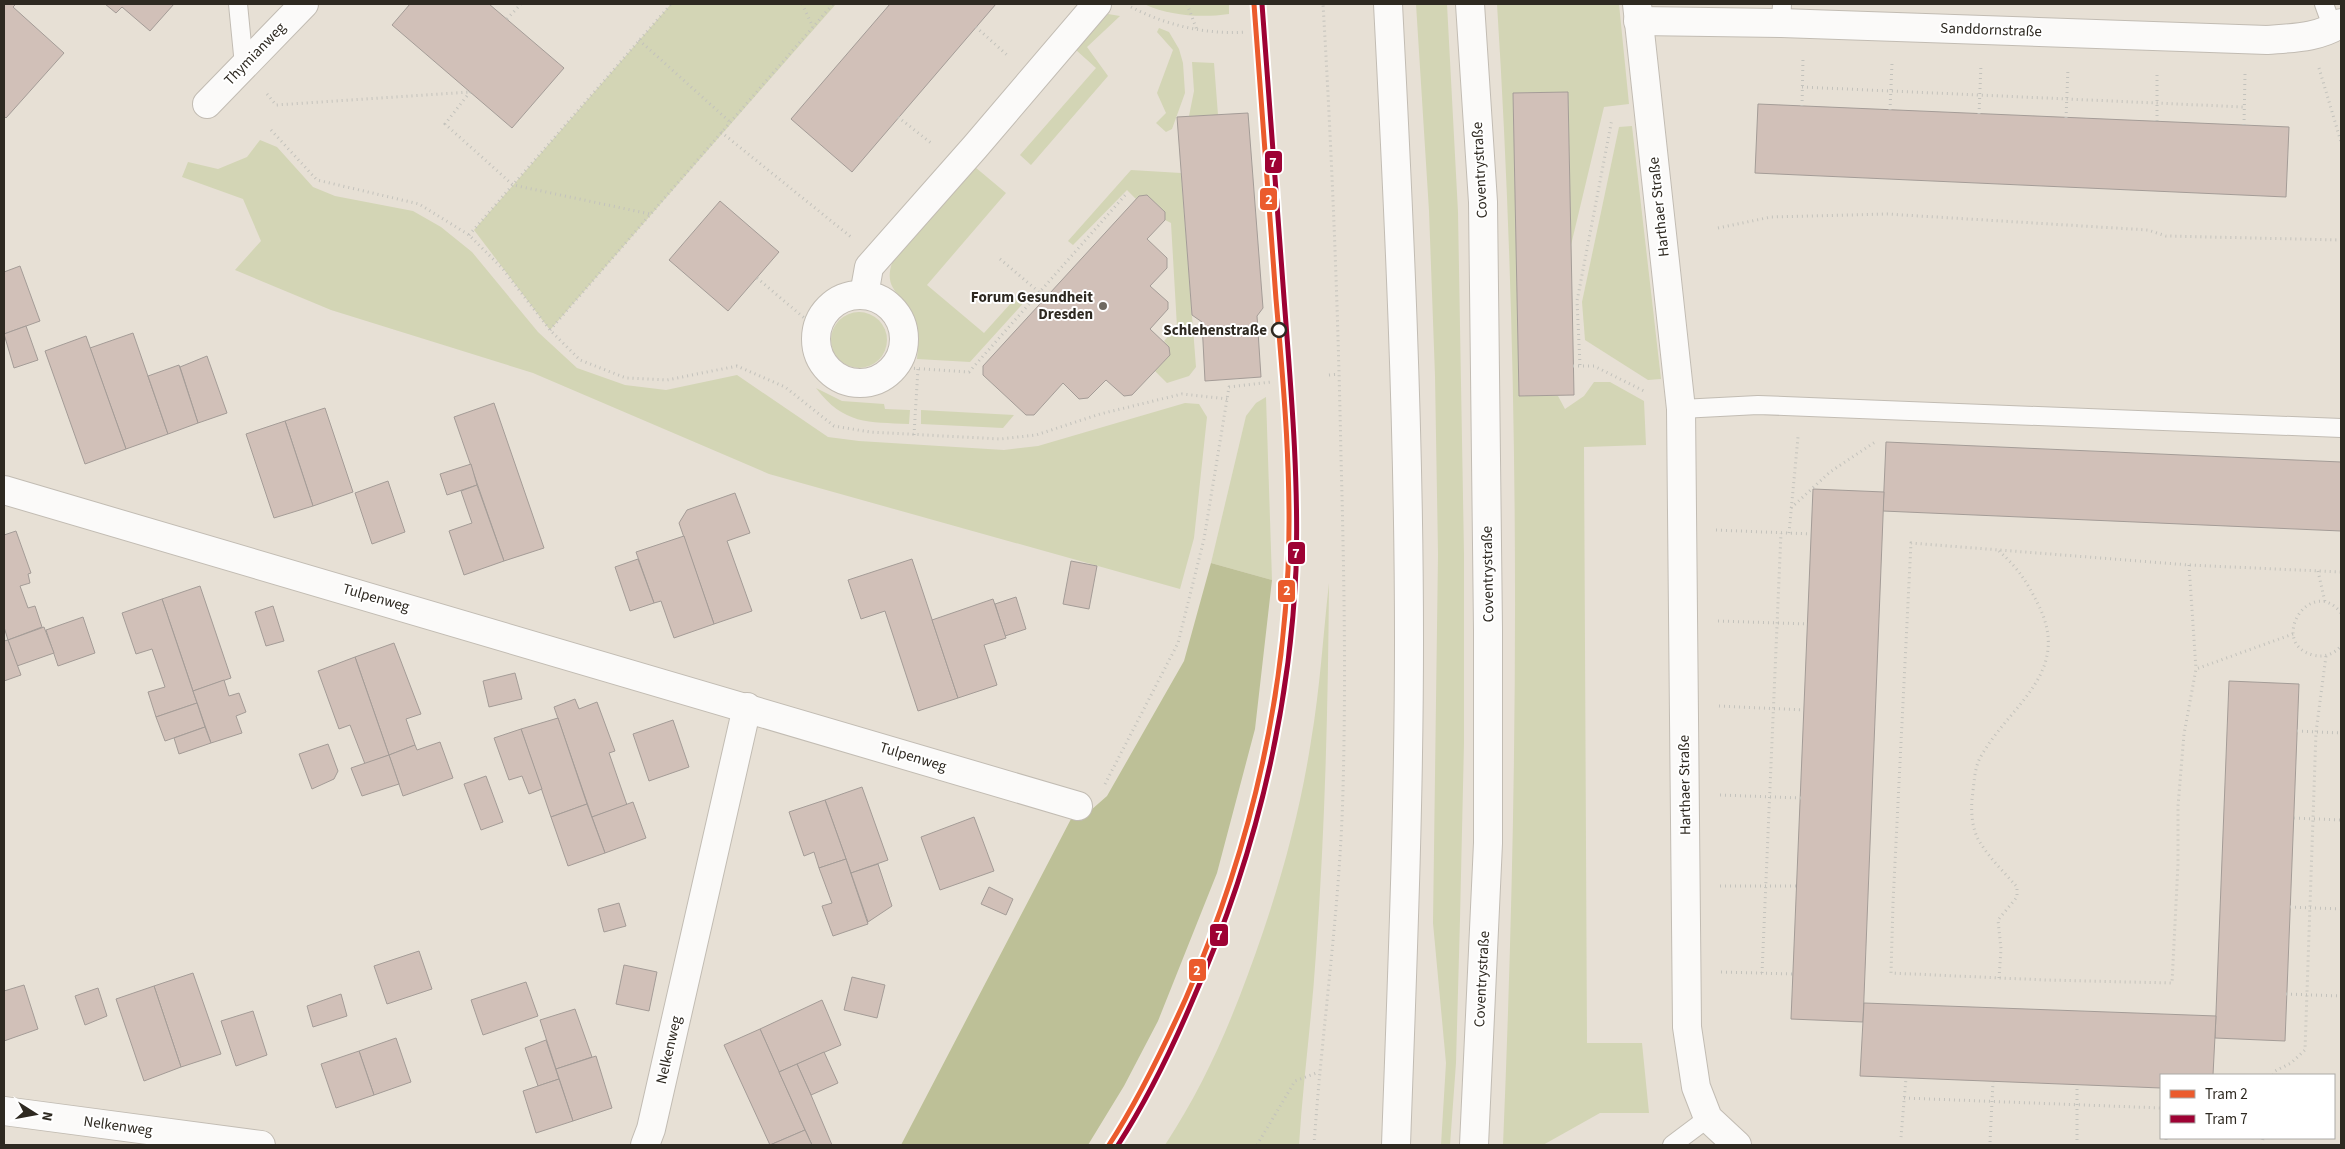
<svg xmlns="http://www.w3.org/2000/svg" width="2345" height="1149" viewBox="0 0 2345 1149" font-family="'Source Sans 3',sans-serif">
<rect width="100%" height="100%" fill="#e7e0d5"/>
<g fill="#d3d5b5">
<path d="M671,4H836L550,330L474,230Z"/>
<path d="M1144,4H1229V14C1201,18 1170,16 1144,4Z"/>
<path d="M1416,4H1447L1458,212L1464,554V743L1460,919L1456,1063L1450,1145H1441L1446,1063L1433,923L1438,554L1435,376L1429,211Z"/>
<path d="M1497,4H1619L1629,104L1604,107L1571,245L1568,92L1513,93L1519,396H1558L1565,409L1584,396L1594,382H1610L1644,401L1646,445L1584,447L1587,1043H1642L1649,1113H1600L1543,1145H1503C1519,765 1521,383 1497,4Z"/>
<path d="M1108,14L1120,16L1087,47L1108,76L1031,165L1020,155L1096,68L1076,50Z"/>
<path d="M1159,28L1169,32L1179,49L1183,63L1185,93L1172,129L1166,132L1156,123L1166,113L1157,93L1173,50L1157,32Z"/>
<path d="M1192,62L1214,63L1218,115L1189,116L1194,91Z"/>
<path d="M1632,126L1661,379L1648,380L1585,340L1582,302L1619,127Z"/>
<path d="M260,140L277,147L313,187L335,196L413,211L441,227L472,252L538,332L577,368L625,385L666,390L737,375L828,437L859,441L1004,450L1038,446L1185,403L1199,404L1207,417L1194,538L1180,589L769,474L533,373L331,310L235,270L261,241L243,199L182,177L188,162L218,169L247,157Z"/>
<path d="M975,167L1006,193L927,285L984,333L1021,292L1028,298L970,362L917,359C918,345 920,334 915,320C907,295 882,293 892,263Z"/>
<path d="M1131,170L1181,173L1196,367L1189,376L1167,383L1155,371L1170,355L1169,347L1164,341L1177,327L1171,223L1165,220V212L1147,195L1139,196L1136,199L1127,190L1073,245L1068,241Z"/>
<circle cx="859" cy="340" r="28"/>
<path d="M816,388L842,401L884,404L885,409L910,410L909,424C868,422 844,425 816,388Z"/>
<path d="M1266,397L1272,580L1211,563L1246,416L1256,403Z"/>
<path d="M921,410L1014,415L1003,428L921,424Z"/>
<path d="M1329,583C1328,707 1325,830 1316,953C1312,1017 1303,1081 1299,1145H1165C1209,1078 1237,1008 1263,932C1284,870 1301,806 1311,741C1320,689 1323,636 1329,583Z"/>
</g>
<path fill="#bdc097" d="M1211,563L1272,580L1255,729L1217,873L1158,1021L1124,1086L1088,1145H901L1071,819L1082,818L1107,796L1184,661Z"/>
<g fill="#d1c0b8" stroke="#a49c97">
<path d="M4,4H16L13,7L64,53L6,118L4,116Z"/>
<path d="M105,4H174L150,31L122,7L116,13Z"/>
<path d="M410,4H489L564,68L512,128L392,25Z"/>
<path d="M890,4H996L852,172L791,119Z"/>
<path d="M1568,92L1574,395L1519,396L1513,93Z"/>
<path d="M1758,104L2289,127L2286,197L1755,173Z"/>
<path d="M1248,113L1263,308L1257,316L1261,377L1205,381L1202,322L1192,315L1177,117Z"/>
<path d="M1147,195L1165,212V220L1147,239L1167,258V268L1150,286L1168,302V309L1150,329L1169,347L1170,355L1132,395L1124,396L1106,380L1088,398L1079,399L1063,383L1034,415H1026L983,375V366L1139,196Z"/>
<path d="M720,201L779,252L728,311L669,260Z"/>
<path d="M20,266L40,321L4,334V272Z"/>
<path d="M26,326L38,360L14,368L4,334Z"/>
<path d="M133,333L168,434L126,449L90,348Z"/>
<path d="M86,336L126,449L85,464L45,351Z"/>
<path d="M207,356L227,413L198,423L180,367Z"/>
<path d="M179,365L198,423L168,434L148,376Z"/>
<path d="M494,403L544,548L504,561L454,417Z"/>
<path d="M325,408L353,492L313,506L285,421Z"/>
<path d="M285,421L313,506L274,518L246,434Z"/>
<path d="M1886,442L2341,462V531L1883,511Z"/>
<path d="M471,464L477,485L447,495L440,474Z"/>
<path d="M388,481L405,532L372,544L355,493Z"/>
<path d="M477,485L504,561L464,575L449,531L472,523L461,491Z"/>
<path d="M1813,489L1884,492L1863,1022L1791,1019Z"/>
<path d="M735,493L750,533L727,541L752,611L714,624L679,523L687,510Z"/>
<path d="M16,531L31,573L28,574L30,583L20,586L28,608L35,606L42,627L8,640L4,627V535Z"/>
<path d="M684,536L714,624L674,638L661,601L654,603L636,552Z"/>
<path d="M638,559L654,603L630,611L615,567Z"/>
<path d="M912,559L958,698L918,711L885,611L861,619L848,580Z"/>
<path d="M1071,561L1097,566L1089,609L1063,604Z"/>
<path d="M200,586L231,678L193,691L162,599Z"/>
<path d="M1016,597L1026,629L1005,636L995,604Z"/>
<path d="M162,599L197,703L156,717L148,692L165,687L152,649L136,654L122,613Z"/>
<path d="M993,599L1006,638L984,645L997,685L958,698L932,620Z"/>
<path d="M273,606L284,641L266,646L255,612Z"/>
<path d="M83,617L95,653L58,666L46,630Z"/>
<path d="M44,627L54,653L17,666L8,640Z"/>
<path d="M8,640L21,675L4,681V641Z"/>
<path d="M394,643L421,714L406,719L415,745L389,755L355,657Z"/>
<path d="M355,657L389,755L365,764L350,725L339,729L318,671Z"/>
<path d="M515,673L522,699L489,707L483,681Z"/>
<path d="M224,680L229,696L239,693L246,712L236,716L242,733L211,743L193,691Z"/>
<path d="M2229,681L2299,684L2285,1041L2215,1038Z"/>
<path d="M575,699L579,709L597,702L615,751L609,753L627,805L592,817L554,707Z"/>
<path d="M197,703L205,727L165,741L156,717Z"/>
<path d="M558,718L587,804L551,817L521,729Z"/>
<path d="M673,720L689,767L649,781L633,734Z"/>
<path d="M205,727L211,743L179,754L174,738Z"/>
<path d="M521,729L542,789L529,794L522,776L509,780L494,738Z"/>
<path d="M440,742L453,778L403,796L389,755L415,745L417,750Z"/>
<path d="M328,744L338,771L334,779L312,789L299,754Z"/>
<path d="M389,755L399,784L362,796L351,768Z"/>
<path d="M486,776L503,822L481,830L464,784Z"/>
<path d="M862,787L888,860L851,873L825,800Z"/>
<path d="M825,800L846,859L819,868L814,852L804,856L789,812Z"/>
<path d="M633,802L646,838L605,853L592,817Z"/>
<path d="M587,804L605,853L568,866L551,817Z"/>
<path d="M974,817L994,871L940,890L921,837Z"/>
<path d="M846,859L868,924L833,936L822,906L832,903L819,868Z"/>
<path d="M878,864L892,906L868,922L851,873Z"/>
<path d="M989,887L1013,899L1006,915L981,904Z"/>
<path d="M619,903L626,926L604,932L598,909Z"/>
<path d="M419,951L432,989L387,1004L374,966Z"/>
<path d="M624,965L657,972L649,1011L616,1004Z"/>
<path d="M193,973L221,1054L181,1067L154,986Z"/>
<path d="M852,977L885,985L877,1018L844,1010Z"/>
<path d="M526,982L538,1016L483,1035L471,1000Z"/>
<path d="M24,985L38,1029L4,1041V991Z"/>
<path d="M154,986L181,1067L144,1081L116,999Z"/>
<path d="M98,988L107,1016L85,1025L75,996Z"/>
<path d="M341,994L347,1016L313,1027L307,1006Z"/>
<path d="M822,1000L841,1045L779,1072L760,1029Z"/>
<path d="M1864,1003L2216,1016L2213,1075H2161V1088L1860,1076Z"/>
<path d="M575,1009L592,1057L556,1069L540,1020Z"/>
<path d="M253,1011L267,1055L236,1066L221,1021Z"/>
<path d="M760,1029L805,1130L770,1145L724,1045Z"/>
<path d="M396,1038L411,1082L374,1095L359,1051Z"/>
<path d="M546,1040L559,1079L538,1086L525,1048Z"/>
<path d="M359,1051L374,1095L336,1108L321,1064Z"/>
<path d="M824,1052L838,1083L811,1095L797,1064Z"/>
<path d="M596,1056L612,1108L573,1121L556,1069Z"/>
<path d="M797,1064L811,1095L832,1145H812L779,1072Z"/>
<path d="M559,1079L573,1121L536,1133L523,1091Z"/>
<path d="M805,1130L812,1145H770Z"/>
</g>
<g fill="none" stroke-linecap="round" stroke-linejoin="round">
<g stroke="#c2bcb3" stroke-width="20">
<g id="service">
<path d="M238,4L244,65"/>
<path d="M2324,4L2333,29"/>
<path d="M1781,23L1782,4"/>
<path d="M1681,409L1758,405L2341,428"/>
<path d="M1672,1145L1708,1118"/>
</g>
</g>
<g stroke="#c2bcb3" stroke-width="30">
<g id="minor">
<path d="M1637,4L1681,409L1687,1027L1696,1087L1708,1118L1737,1145"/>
<path d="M1638,21L1781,23L2267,40C2291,38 2320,38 2341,23"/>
<path d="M207,104L304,4"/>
<path d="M864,295L869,267L975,147L1097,4"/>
<circle cx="860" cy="339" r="44"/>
<path d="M4,490L1078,806"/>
<path d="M4,1111L261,1145"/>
<path d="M645,1145L651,1129L747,707"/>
</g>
</g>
<g stroke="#c2bcb3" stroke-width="30">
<g id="primary">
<path d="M1388,4C1399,216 1409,428 1409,640C1409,809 1402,977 1396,1145"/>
<path d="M1470,4L1483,202L1488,630V843L1474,1145"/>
</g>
</g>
<g stroke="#c3c2bc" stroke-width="3" stroke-dasharray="1 4" stroke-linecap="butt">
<path d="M802,4L813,27"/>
<path d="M1187,4L1197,30"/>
<path d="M1131,7C1166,25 1206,35 1246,32"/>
<path d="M507,19L521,4"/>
<path d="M976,27L1007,55"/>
<path d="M639,40L730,122"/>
<path d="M2319,68L2341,142"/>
<path d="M1802,87L2244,107"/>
<path d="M470,92L445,124L513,185L650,214"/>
<path d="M267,94L276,105L470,92"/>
<path d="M1802,106L1803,58"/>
<path d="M1890,110L1892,63"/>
<path d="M1979,114L1981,64"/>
<path d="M898,117L931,143"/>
<path d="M2066,118L2068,68"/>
<path d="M2157,121V72"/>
<path d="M2244,125L2245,74"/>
<path d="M271,130L317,180L419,204L469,235L502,268L550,330L580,360L626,378L667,380L737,366L785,387L834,426L870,432L1000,439L1036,435L1100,414L1182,394L1228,399"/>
<path d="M721,132L851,237"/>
<path d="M1718,228L1771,217L1887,214L2148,230L2166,236L2341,240"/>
<path d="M469,235L671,4"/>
<path d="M1000,259L1039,292"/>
<path d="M757,278L809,322"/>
<path d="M550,330L833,4"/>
<path d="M1580,365L1577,301L1612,119"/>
<path d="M1573,366H1594L1644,391"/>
<path d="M894,367L969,372L1127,193"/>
<path d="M1329,375L1339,374"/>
<path d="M914,435L918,368"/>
<path d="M1791,508L1830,472L1875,442"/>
<path d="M1716,530L1811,534"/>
<path d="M1789,533L1798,437"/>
<path d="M2189,565L2196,669"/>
<path d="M2318,571L2325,602"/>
<path d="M2341,613C2311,574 2267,643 2313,655C2324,658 2334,654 2341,646"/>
<path d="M1718,621L1808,624"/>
<path d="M2293,634L2196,669L2184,734L2178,806V864L2172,983L2045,980L1891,973L1893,903L1911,543L2189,565L2341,572"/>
<path d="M1719,706L1804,710"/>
<path d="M2297,731L2341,733"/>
<path d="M1105,784L1178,643L1204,539L1229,387L1271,382"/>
<path d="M1720,795L1801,798"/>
<path d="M2294,818L2341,820"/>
<path d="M1720,886H1797"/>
<path d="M2290,907L2341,909"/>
<path d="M1721,972L1793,974"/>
<path d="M1762,973L1781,533"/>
<path d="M1999,978L2001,949L1998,920L2017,897V887C2004,872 1988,857 1978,839C1972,827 1971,813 1972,799C1974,786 1974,769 1980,758C2009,705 2072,674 2039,606C2027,582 2019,569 1999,551"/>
<path d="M2286,994L2341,996"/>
<path d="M2273,1075L2275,1071L2291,1063L2305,1050L2316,732L2326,656"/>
<path d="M1904,1098L2161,1108"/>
<path d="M1901,1137L1906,1078"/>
<path d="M1990,1142L1993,1082"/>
<path d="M1257,1145L1295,1081L1319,1072"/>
<path d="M1314,1145C1322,1027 1340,909 1343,790C1346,679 1344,568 1341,457C1338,306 1332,155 1323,4"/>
<path d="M2077,1145V1085"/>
<path d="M2166,1145V1138"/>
<path d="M2262,1145L2263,1138"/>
</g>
<use href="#service" stroke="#fbfaf9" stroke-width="18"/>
<use href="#minor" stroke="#fbfaf9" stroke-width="28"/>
<use href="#primary" stroke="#fbfaf9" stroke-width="28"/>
<g stroke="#fff" stroke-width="9">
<path id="tram-1" d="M1109,1145C1139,1099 1163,1049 1186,998C1245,862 1281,719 1288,570C1292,480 1284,389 1276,299C1269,200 1261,102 1254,4"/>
</g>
<g stroke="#fff" stroke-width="9">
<path id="tram-2" d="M1118,1145C1147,1100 1170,1053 1191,1004C1252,866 1289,721 1296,570C1299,479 1291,389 1284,298C1276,200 1269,102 1262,4"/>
</g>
<use href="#tram-1" stroke="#eb5b2d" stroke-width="5"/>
<use href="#tram-2" stroke="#9e0234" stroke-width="5"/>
</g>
<circle fill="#6f6960" stroke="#fff" stroke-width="2" cx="1103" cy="306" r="5"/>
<circle fill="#fff" stroke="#2e2921" stroke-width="2.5" cx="1279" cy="330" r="7"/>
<g text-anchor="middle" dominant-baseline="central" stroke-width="4" stroke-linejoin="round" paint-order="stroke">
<g font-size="15" fill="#2e2921" stroke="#fff">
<text transform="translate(1991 30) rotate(2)">Sanddornstraße</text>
<text transform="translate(255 54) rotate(-46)">Thymianweg</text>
<text transform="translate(1480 170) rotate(-93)">Coventrystraße</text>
<text transform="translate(1659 207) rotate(-96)">Harthaer Straße</text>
<text transform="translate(1488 574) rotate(-91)">Coventrystraße</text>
<text transform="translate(376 598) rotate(16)">Tulpenweg</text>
<text transform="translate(913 757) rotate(17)">Tulpenweg</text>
<text transform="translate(1685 785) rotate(-91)">Harthaer Straße</text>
<text transform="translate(1482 979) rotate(-87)">Coventrystraße</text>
<text transform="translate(669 1050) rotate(-77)">Nelkenweg</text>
<text transform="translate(118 1126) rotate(8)">Nelkenweg</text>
</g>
<g font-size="15" font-weight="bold" fill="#2e2921" stroke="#fff" text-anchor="end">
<text x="1093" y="297">Forum Gesundheit<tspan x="1093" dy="17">Dresden</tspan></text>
</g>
<g font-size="15" font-weight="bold" fill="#2e2921" stroke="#fff" text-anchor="end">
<text x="1267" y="330">Schlehenstraße</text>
</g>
</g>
<g stroke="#fff" stroke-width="2">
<rect x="1264" y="150" width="19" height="24" rx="5" fill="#9e0234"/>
<rect x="1259" y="187" width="19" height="24" rx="5" fill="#eb5b2d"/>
<rect x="1287" y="541" width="19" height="24" rx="5" fill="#9e0234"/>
<rect x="1277" y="579" width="19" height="24" rx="5" fill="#eb5b2d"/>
<rect x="1209" y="923" width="20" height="24" rx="5" fill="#9e0234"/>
<rect x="1188" y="958" width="19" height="24" rx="5" fill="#eb5b2d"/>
</g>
<g font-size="14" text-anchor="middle" font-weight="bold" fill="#fff">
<text x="1273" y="167">7</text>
<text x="1269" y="204">2</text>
<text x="1296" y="558">7</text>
<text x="1287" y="595">2</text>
<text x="1219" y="940">7</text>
<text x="1197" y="975">2</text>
</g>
<rect width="2345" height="1149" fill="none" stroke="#2e2921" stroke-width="10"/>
<rect x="2160" y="1074" width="175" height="65" fill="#ffffff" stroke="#aba9a6"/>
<rect x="2170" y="1090" width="25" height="8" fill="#eb5b2d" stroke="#aba9a6"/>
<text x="2205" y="1099" font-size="15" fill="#2e2921">Tram 2</text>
<rect x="2170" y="1115" width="25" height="8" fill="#9e0234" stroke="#aba9a6"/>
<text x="2205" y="1124" font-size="15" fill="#2e2921">Tram 7</text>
<g transform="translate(35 1114) rotate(101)" stroke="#ffffff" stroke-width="4" paint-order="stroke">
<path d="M0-4L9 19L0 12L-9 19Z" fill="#2e2921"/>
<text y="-8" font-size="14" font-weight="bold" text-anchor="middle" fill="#2e2921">N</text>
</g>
</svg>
